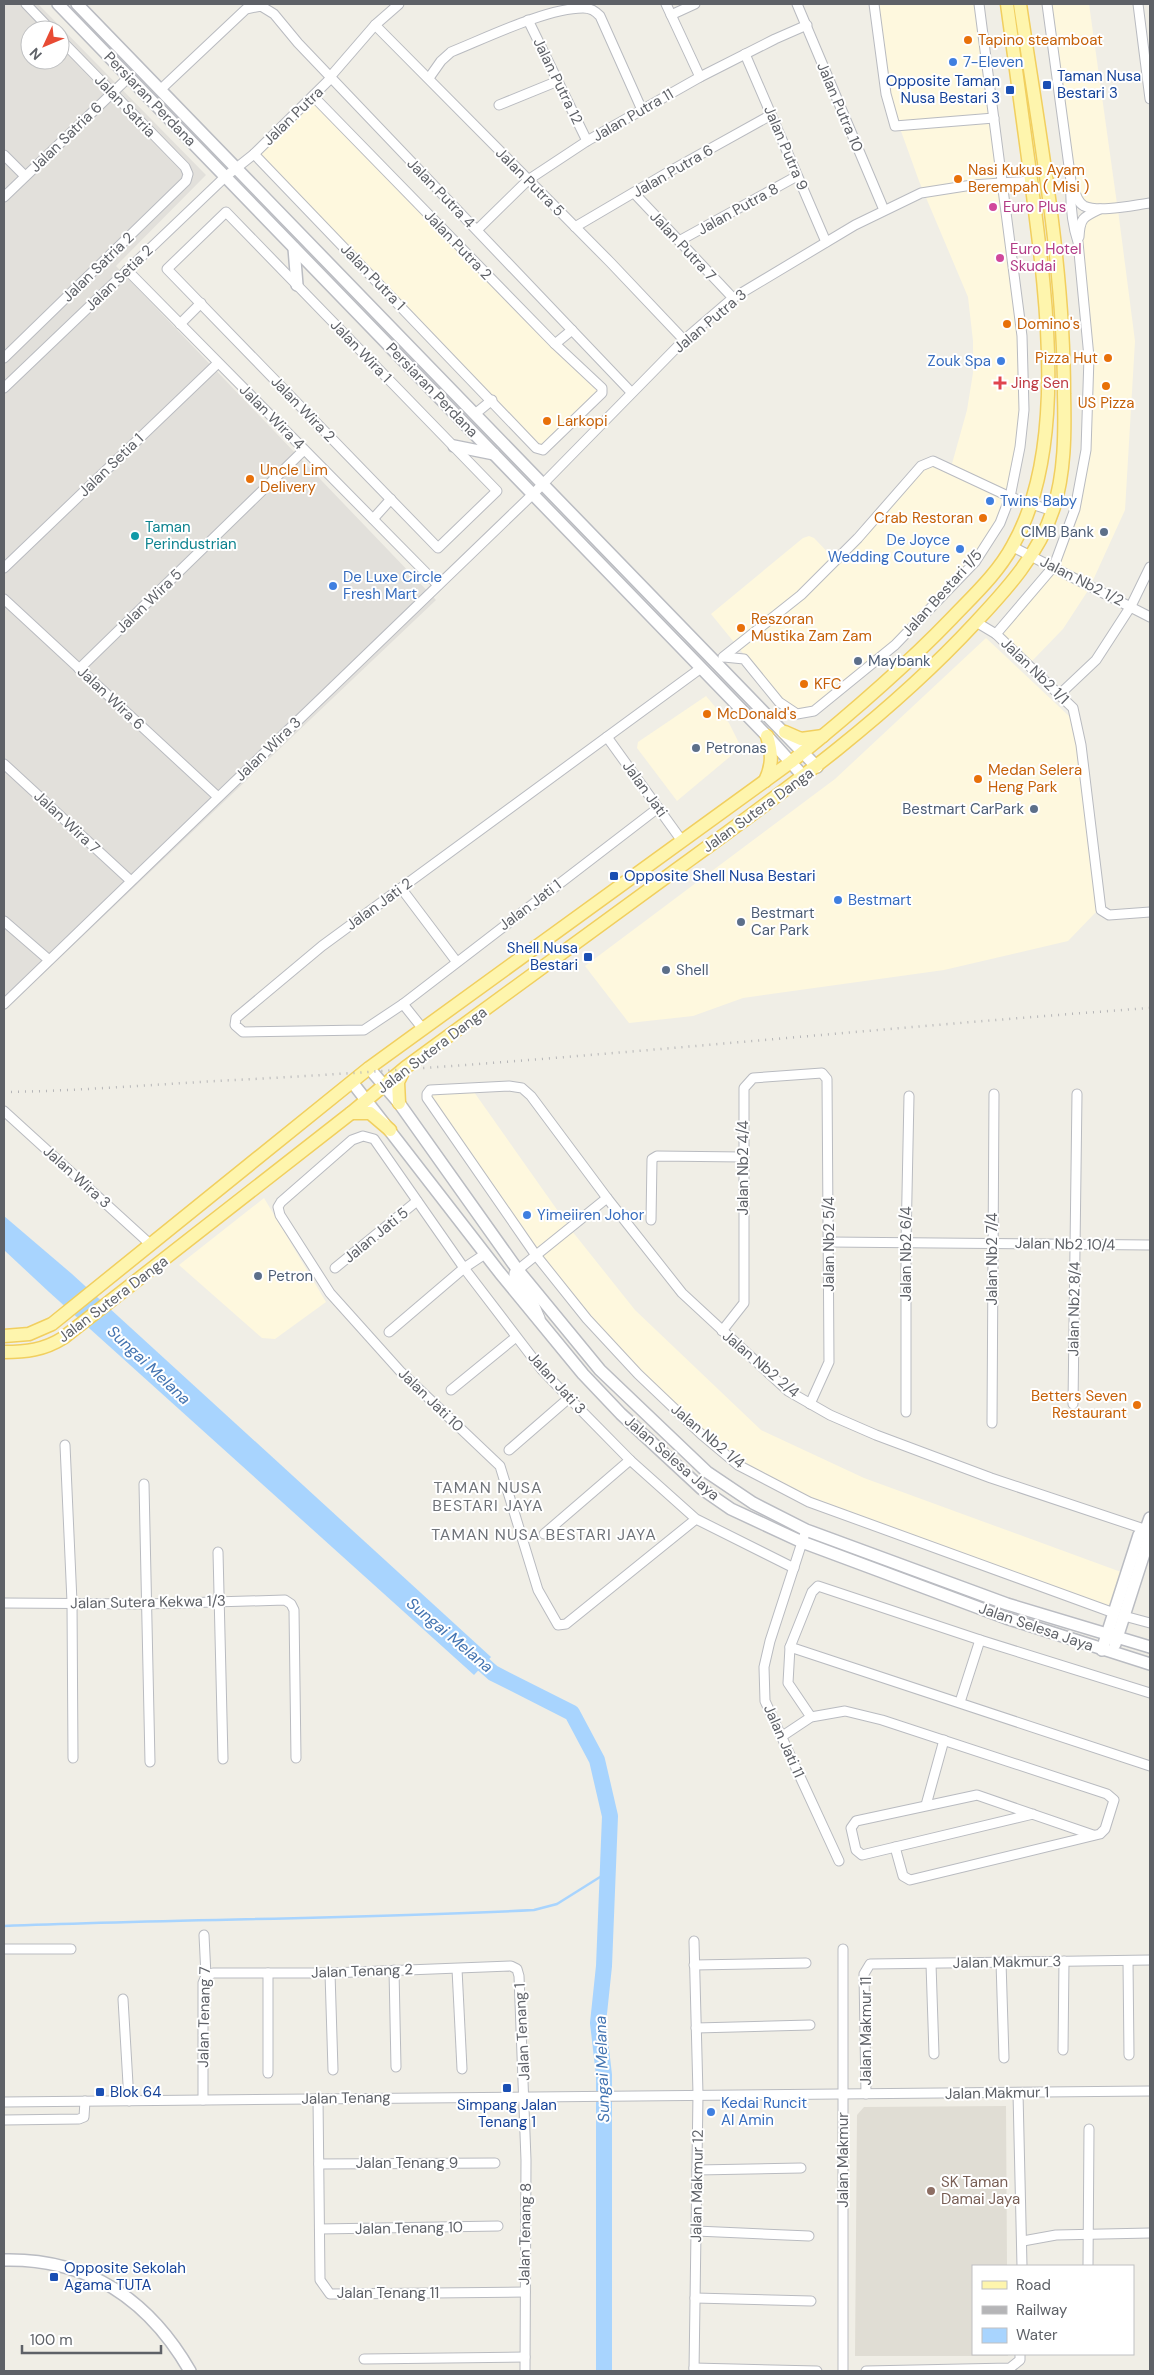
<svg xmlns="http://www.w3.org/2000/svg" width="1154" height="2375" viewBox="0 0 1154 2375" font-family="'DM Sans',sans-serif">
<rect width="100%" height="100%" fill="#f0eee6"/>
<g fill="#fef8de">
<path d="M877,4H976L1018,333L1020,416L1017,447L1008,493L998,521L972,561L895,641L813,707L797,711L781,700L711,614L803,538L809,536L814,538L838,563L927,466L932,465L950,471L967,410L973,373V341L968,297L919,181L897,120L890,95Z"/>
<path d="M1051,4H1089L1117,204L1099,206L1085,203L1080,198L1074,179Z"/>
<path d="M313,91L549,334L605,387L544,454L249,154Z"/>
<path d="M1118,210L1135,341L1125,510L1089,589L1063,629L1031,662L1000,633L1055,570L1089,450L1082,245L1083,225L1087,219L1101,212Z"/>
<path d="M986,638L1070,717L1079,754L1097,911L1068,941L944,970L743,998L693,1016L629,1023L585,966L835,779Z"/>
<path d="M706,696L729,723L740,745L738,750L677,801L637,748L638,742Z"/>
<path d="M474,1092L572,1231L635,1310L761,1430L864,1478L1121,1572L1110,1608L809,1498L737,1461L639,1369L589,1315L535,1248L430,1096L432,1094Z"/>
<path d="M264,1198L326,1302L275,1339L262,1338L179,1265Z"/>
</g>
<path fill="#e2e0db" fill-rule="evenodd" d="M4,4H38L206,175L116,266L436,600L4,1011ZM30,30H60V60H30Z"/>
<path fill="#e0ddd4" d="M1006,2106L1007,2266H973V2354H1008V2356H855L857,2115L864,2107Z"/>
<path fill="#a8d4fe" d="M4,1216L72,1274L491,1657L474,1675L49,1292L4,1250Z"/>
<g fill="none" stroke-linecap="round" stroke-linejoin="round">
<path stroke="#a8d4fe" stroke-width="2.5" d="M4,1926C181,1919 358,1919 534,1910L557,1904L608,1872"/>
<path stroke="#a8d4fe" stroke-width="16" d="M467,1650L493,1673L572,1713L597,1760L610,1816L604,1966L598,2023L604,2075V2371"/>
<g stroke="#b9bbc0" stroke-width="11">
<g id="street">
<path d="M26,4L51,30"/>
<path d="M666,4L700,77"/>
<path d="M797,4L884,210"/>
<path d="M874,4L886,94L895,126L994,118"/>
<path d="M1138,4L1150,99"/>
<path d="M671,15L695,4"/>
<path d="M528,20L587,141"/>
<path d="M375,25L610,262L684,340"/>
<path d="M745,54L826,242"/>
<path d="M330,77L375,25L399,4"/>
<path d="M429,78L441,61L451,52C486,38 547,8 583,8C591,8 595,11 600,16L642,110"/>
<path d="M160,90L246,9L261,6L274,14L298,43L631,392"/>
<path d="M499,105L558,81"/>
<path d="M254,154L536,448L543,450L602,393V388L555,344L313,96"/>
<path d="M4,155L25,176"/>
<path d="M1073,186C1075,193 1077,202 1084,206C1099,213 1134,205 1150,203"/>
<path d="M634,193L733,298"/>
<path d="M4,197L129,77"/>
<path d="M226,212L497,491L438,548L167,269Z"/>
<path d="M575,227L672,170L771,115"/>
<path d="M477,230L528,180L587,141L700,77L775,39L807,25"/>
<path d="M1079,237C1080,218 1083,217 1100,209"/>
<path d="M679,241L797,176"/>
<path d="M127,270L438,585"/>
<path d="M180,324L201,303"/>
<path d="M555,344L572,330"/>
<path d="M4,358L186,181L188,174L185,167L60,39"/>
<path d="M4,388L225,177L254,154L331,78"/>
<path d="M475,414L492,400"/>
<path d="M373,519L391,499"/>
<path d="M1013,547L1150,617"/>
<path d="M4,568L218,363"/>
<path d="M4,599L218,797"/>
<path d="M976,622L996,634L1073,708L1081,745L1101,910L1109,915L1150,912"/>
<path d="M996,634L1054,566L1075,509L1086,450L1089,357L1078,242C1071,221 1070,202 1071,181L1047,4"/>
<path d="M723,657L801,595L858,538L921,466L933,461L1010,497L1053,511"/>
<path d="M724,657L744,659L779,702L797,714L814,711L895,645L975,562L1000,523L1010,497L1020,447L1024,410L1022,336L979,4"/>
<path d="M79,669L304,450"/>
<path d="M1060,694L1096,660L1131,606L1150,567"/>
<path d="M607,737L682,841"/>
<path d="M4,764L131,881"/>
<path d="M658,808L403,1004L364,1030L243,1032L235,1025L236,1018L322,946L701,668"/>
<path d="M401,888L456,961"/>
<path d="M4,921L49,960"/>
<path d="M4,1004L533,494L684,340L733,298L855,225L921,193L972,185L1031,181"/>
<path d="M403,1004L423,1029"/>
<path d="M4,1111L150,1244"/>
<path d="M651,1220L652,1159L657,1156L743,1157"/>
<path d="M829,1242L1150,1245"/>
<path d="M335,1268L417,1201"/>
<path d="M540,1318L534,1304L514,1277V1273L607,1198"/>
<path d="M722,1331L744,1303V1088L753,1078L822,1073L827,1079L829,1362L810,1404"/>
<path d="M389,1332L464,1268L485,1254"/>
<path d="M451,1390L516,1337"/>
<path d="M1073,1404L1077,1094"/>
<path d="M906,1412V1242L909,1096"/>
<path d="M992,1423L994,1094"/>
<path d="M65,1445L72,1602L73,1758"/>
<path d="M509,1450L569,1398"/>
<path d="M144,1484L150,1762"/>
<path d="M696,1519L566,1624L558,1625L538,1590L500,1466L400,1371L330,1293L280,1215L278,1207L281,1202L352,1140L363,1136L374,1139L464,1268L542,1370L569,1398L630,1460L696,1519L794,1568"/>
<path d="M806,1530L770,1641L764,1667L765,1701L839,1861"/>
<path d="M544,1534L630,1460"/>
<path d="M218,1552L223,1759"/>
<path d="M4,1603L146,1604L285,1600L291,1604L294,1610L296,1758"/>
<path d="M1114,1613L809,1502L738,1465L701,1434L638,1374L587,1319L535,1254L427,1098V1094L430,1090L509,1086L522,1088L531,1096L607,1198L682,1293L788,1391L830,1415L876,1435L991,1478L1150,1531"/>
<path d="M1124,1616L1150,1623"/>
<path d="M790,1647L1150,1766"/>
<path d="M960,1702L980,1640"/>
<path d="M811,1717L788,1683L790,1647L812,1592L818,1586L980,1640L1150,1693"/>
<path d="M781,1737L811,1717L845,1711L882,1720L1107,1794L1114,1800L1105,1829L1100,1834L910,1880L903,1876L895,1847"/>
<path d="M926,1805L944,1740"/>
<path d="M1033,1814L862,1855L856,1850L851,1828L856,1821L977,1795L1093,1835"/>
<path d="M694,1941L698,2094L694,2371"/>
<path d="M4,1949H71"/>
<path d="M843,1949V2371"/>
<path d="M1128,1961L1129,2055"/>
<path d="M1001,1962L1004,2058"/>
<path d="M931,1964L934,2054"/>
<path d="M694,1965L806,1963"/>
<path d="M457,1969L462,2069"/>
<path d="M394,1970L396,2067"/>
<path d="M268,1973V2073"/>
<path d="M330,1973L333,2070"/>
<path d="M206,1976L213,1973H330L511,1966L517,1969L519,1976L526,2160L525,2371"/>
<path d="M123,1999L129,2101"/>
<path d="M696,2028L810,2025"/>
<path d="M1063,2050L1064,1961"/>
<path d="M1018,2093L1022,2266"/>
<path d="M866,2094L864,1974L870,1964L1150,1960"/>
<path d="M318,2098L320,2280L330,2294L525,2292"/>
<path d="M203,2100V1983L206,1976L204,1935"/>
<path d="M4,2102L1150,2091"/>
<path d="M4,2120L79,2119L84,2117L85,2101"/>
<path d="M319,2164L495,2163"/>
<path d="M697,2170L801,2168"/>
<path d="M320,2229L498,2226"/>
<path d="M696,2231L809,2236"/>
<path d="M1023,2241L1056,2235L1150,2233"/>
<path d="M1088,2266L1089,2129"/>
<path d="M695,2298L811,2301"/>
<path d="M364,2359L525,2357"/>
<path d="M694,2368L817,2371"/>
<path d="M866,2371L1010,2368L1020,2360V2354"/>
</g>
</g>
<g stroke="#babcc2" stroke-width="14">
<g id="secondary">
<path d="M58,4L767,736L804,777"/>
<path d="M77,4L817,767"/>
<path d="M294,248L297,285"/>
<path d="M454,446L494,454"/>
<path d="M369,1068L399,1103L517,1269L600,1370L707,1472L753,1503L806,1530L1007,1604L1150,1647"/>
<path d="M352,1082L500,1273L583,1374L621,1414L702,1489L731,1509L802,1542L1006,1618L1150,1664"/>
<path d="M1115,1644L1149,1538L1146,1529"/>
<path d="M1102,1650L1139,1535L1146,1529L1150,1518"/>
<path d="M4,2260C88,2258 149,2300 190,2371"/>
</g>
</g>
<g stroke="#f1cf5f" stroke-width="15">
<g id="primary">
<path d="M785,732L801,739L823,736"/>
<path d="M765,781C773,764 772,753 767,736"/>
<path d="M399,1103L398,1082L403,1072"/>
<path d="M351,1113H370L390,1130"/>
<path d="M4,1336L29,1334L52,1324L369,1068L791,762C848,716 902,670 952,618C974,595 998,573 1013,545C1069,446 1045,289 1031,180C1023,121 1015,62 1007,4"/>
<path d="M4,1352C26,1352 44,1350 63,1338L351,1113L406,1067C495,1002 584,937 673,872C779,795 886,719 975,623C1006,590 1039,554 1053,510C1065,474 1065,432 1064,394C1064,263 1039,133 1020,4"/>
</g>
</g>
<use href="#street" stroke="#fff" stroke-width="9"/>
<use href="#secondary" stroke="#fff" stroke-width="11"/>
<use href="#primary" stroke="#fef5ad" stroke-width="12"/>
<path stroke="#b5b5b7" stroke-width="2.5" stroke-dasharray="1 6" stroke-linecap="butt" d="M4,1092C81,1091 158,1084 235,1080C540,1064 845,1030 1150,1008"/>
</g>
<g fill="#e8710a" stroke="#fff" stroke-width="2">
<circle cx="968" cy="40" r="5"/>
<circle cx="958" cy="179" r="5"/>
<circle cx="1007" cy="324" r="5"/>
<circle cx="1108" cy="358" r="5"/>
<circle cx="1106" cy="386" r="5"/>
<circle cx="547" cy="421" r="5"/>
<circle cx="250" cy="479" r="5"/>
<circle cx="983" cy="518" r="5"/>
<circle cx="741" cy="628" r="5"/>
<circle cx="804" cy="684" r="5"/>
<circle cx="707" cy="714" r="5"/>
<circle cx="978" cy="779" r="5"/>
<circle cx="1137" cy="1405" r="5"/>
</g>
<g fill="#3f7fe0" stroke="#fff" stroke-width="2">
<circle cx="953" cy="62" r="5"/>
<circle cx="1001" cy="361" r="5"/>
<circle cx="990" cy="501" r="5"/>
<circle cx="960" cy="549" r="5"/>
<circle cx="333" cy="586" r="5"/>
<circle cx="838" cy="900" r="5"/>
<circle cx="527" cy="1215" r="5"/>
<circle cx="711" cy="2112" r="5"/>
</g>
<g fill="#1a4fb4" stroke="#fff" stroke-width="2">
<rect x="1042" y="80" width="10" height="10" rx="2.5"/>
<rect x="1005" y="85" width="10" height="10" rx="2.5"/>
<rect x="609" y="871" width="10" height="10" rx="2.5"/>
<rect x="583" y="952" width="10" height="10" rx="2.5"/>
<rect x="502" y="2083" width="10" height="10" rx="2.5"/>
<rect x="95" y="2087" width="10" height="10" rx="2.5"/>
<rect x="49" y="2272" width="10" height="10" rx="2.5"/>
</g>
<g fill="#d1479c" stroke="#fff" stroke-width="2">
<circle cx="993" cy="207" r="5"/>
<circle cx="1000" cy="258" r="5"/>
</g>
<path fill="#e0444e" stroke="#fff" stroke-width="2" d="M997.5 375.5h5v5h5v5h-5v5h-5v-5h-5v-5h5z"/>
<g fill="#5c6f8a" stroke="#fff" stroke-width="2">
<circle cx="1104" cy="532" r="5"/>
<circle cx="858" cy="661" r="5"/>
<circle cx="696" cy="748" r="5"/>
<circle cx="1034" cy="809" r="5"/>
<circle cx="741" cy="922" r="5"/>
<circle cx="666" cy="970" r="5"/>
<circle cx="258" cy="1276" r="5"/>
</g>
<circle fill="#0f9aa8" stroke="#fff" stroke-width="2" cx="135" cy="536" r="5"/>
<circle fill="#8d6e63" stroke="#fff" stroke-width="2" cx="931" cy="2191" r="5"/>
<g text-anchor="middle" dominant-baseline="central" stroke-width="4" stroke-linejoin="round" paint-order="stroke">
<g font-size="15" fill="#c56008" stroke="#fff" text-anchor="start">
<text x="978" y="40">Tapino steamboat</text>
<text x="968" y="170">Nasi Kukus Ayam<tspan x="968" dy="17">Berempah ( Misi )</tspan></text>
<text x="1017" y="324">Domino's</text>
<text x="1098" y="358" text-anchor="end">Pizza Hut</text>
<text x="1106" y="403" text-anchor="middle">US Pizza</text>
<text x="557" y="421">Larkopi</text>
<text x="260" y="470">Uncle Lim<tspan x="260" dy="17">Delivery</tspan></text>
<text x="973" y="518" text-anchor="end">Crab Restoran</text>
<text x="751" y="619">Reszoran<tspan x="751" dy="17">Mustika Zam Zam</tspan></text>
<text x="814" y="684">KFC</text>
<text x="717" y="714">McDonald's</text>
<text x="988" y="770">Medan Selera<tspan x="988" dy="17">Heng Park</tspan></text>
<text x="1127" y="1396" text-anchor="end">Betters Seven<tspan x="1127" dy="17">Restaurant</tspan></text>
</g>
<g font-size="15" fill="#366cbe" stroke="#fff" text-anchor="start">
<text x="963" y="62">7-Eleven</text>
<text x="991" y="361" text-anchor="end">Zouk Spa</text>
<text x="1000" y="501">Twins Baby</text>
<text x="950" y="540" text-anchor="end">De Joyce<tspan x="950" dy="17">Wedding Couture</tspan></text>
<text x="343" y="577">De Luxe Circle<tspan x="343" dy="17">Fresh Mart</tspan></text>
<text x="848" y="900">Bestmart</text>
<text x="537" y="1215">Yimeiiren Johor</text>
<text x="721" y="2103">Kedai Runcit<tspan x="721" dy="17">Al Amin</tspan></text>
</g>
<g font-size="15" fill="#164399" stroke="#fff" text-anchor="start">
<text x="1057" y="76">Taman Nusa<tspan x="1057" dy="17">Bestari 3</tspan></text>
<text x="1000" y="81" text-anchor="end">Opposite Taman<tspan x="1000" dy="17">Nusa Bestari 3</tspan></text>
<text x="624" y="876">Opposite Shell Nusa Bestari</text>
<text x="578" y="948" text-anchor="end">Shell Nusa<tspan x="578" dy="17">Bestari</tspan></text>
<text x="110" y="2092">Blok 64</text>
<text x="507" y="2105" text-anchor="middle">Simpang Jalan<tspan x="507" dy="17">Tenang 1</tspan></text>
<text x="64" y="2268">Opposite Sekolah<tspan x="64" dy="17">Agama TUTA</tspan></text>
</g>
<g font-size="15" fill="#5e6167" stroke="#fff">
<text transform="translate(558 81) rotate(64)">Jalan Putra 12</text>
<text transform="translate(150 99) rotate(46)">Persiaran Perdana</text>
<text transform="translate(125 106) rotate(46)">Jalan Satria</text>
<text transform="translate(840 107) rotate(67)">Jalan Putra 10</text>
<text transform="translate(633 115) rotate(-30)">Jalan Putra 11</text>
<text transform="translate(293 116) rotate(-44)">Jalan Putra</text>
<text transform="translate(66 137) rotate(-44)">Jalan Satria 6</text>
<text transform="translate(786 148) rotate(67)">Jalan Putra 9</text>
<text transform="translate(673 171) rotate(-30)">Jalan Putra 6</text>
<text transform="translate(530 182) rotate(45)">Jalan Putra 5</text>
<text transform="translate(441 193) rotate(46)">Jalan Putra 4</text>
<text transform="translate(738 209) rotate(-29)">Jalan Putra 8</text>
<text transform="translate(458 245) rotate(46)">Jalan Putra 2</text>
<text transform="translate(683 246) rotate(47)">Jalan Putra 7</text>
<text transform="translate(98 267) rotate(-44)">Jalan Satria 2</text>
<text transform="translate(373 277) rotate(46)">Jalan Putra 1</text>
<text transform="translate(119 278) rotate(-44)">Jalan Setia 2</text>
<text transform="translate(710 321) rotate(-40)">Jalan Putra 3</text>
<text transform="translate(361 351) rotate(46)">Jalan Wira 1</text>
<text transform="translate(432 390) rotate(46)">Persiaran Perdana</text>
<text transform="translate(303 409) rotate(46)">Jalan Wira 2</text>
<text transform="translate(272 417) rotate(45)">Jalan Wira 4</text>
<text transform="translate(111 465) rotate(-44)">Jalan Setia 1</text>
<text transform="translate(1082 581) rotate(27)">Jalan Nb2 1/2</text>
<text transform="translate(942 593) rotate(-48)">Jalan Bestari 1/5</text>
<text transform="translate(149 601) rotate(-44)">Jalan Wira 5</text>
<text transform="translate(1035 671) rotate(44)">Jalan Nb2 1/1</text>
<text transform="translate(111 698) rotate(43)">Jalan Wira 6</text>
<text transform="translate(268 749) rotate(-44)">Jalan Wira 3</text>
<text transform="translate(645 789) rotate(54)">Jalan Jati</text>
<text transform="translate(758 810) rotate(-36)">Jalan Sutera Danga</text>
<text transform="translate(67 822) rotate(43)">Jalan Wira 7</text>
<text transform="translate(379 904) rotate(-36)">Jalan Jati 2</text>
<text transform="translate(530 905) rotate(-37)">Jalan Jati 1</text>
<text transform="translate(432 1050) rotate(-37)">Jalan Sutera Danga</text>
<text transform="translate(743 1168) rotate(-90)">Jalan Nb2 4/4</text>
<text transform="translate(77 1177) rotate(42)">Jalan Wira 3</text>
<text transform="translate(376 1235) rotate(-39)">Jalan Jati 5</text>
<text transform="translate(829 1244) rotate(-90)">Jalan Nb2 5/4</text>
<text transform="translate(1065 1244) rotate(1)">Jalan Nb2 10/4</text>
<text transform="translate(906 1254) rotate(-90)">Jalan Nb2 6/4</text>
<text transform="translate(992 1259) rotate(-90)">Jalan Nb2 7/4</text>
<text transform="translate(113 1299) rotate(-37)">Jalan Sutera Danga</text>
<text transform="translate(1074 1309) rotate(-89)">Jalan Nb2 8/4</text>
<text transform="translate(761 1364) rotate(40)">Jalan Nb2 2/4</text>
<text transform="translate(557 1383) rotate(48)">Jalan Jati 3</text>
<text transform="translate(431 1400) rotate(44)">Jalan Jati 10</text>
<text transform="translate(708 1436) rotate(40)">Jalan Nb2 1/4</text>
<text transform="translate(672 1458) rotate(41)">Jalan Selesa Jaya</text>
<text transform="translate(148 1602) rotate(-1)">Jalan Sutera Kekwa 1/3</text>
<text transform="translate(1036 1627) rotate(19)">Jalan Selesa Jaya</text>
<text transform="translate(784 1741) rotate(66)">Jalan Jati 11</text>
<text transform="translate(1007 1962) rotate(-1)">Jalan Makmur 3</text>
<text transform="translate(362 1971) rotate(-2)">Jalan Tenang 2</text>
<text transform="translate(204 2017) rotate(-89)">Jalan Tenang 7</text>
<text transform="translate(866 2031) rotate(-90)">Jalan Makmur 11</text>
<text transform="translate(522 2032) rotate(-93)">Jalan Tenang 1</text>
<text transform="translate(997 2093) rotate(-1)">Jalan Makmur 1</text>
<text transform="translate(346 2098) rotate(-1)">Jalan Tenang</text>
<text transform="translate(843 2160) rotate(-90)">Jalan Makmur</text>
<text x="407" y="2163">Jalan Tenang 9</text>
<text transform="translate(697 2186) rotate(-89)">Jalan Makmur 12</text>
<text transform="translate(409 2228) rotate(-1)">Jalan Tenang 10</text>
<text transform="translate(525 2234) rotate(-89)">Jalan Tenang 8</text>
<text x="388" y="2293">Jalan Tenang 11</text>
</g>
<g font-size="15" fill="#b23c85" stroke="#fff" text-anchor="start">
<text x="1003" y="207">Euro Plus</text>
<text x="1010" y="249">Euro Hotel<tspan x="1010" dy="17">Skudai</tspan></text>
</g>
<g font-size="15" fill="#be3a42" stroke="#fff" text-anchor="start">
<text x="1011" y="383">Jing Sen</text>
</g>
<g font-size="15" fill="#0d838f" stroke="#fff" text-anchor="start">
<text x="145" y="527">Taman<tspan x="145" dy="17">Perindustrian</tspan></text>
</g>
<g font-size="15" fill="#4e5e75" stroke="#fff" text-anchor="start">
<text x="1094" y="532" text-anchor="end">CIMB Bank</text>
<text x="868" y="661">Maybank</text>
<text x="706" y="748">Petronas</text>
<text x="1024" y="809" text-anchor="end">Bestmart CarPark</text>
<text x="751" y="913">Bestmart<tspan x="751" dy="17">Car Park</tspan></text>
<text x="676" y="970">Shell</text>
<text x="268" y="1276">Petron</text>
</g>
<g font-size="15" fill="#785e54" stroke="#fff" text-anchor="start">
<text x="941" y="2182">SK Taman<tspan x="941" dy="17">Damai Jaya</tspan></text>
</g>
<g font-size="16" font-style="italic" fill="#4374b1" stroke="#fff">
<text transform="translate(149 1365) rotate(43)">Sungai Melana</text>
<text transform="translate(450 1635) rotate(40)">Sungai Melana</text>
<text transform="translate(602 2069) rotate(-92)">Sungai Melana</text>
</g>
<g font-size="16" letter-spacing="1" fill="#6f7379" stroke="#fff">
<text x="488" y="1487">TAMAN NUSA<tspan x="488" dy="18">BESTARI JAYA</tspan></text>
<text x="544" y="1534">TAMAN NUSA BESTARI JAYA</text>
</g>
</g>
<rect width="1154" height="2375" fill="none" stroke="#5e6167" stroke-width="10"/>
<rect x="972" y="2265" width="162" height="90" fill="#ffffff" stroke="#bfc0c2"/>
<rect x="982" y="2281" width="25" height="8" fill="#fef5ad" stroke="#bfc0c2"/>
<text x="1016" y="2290" font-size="15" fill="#5e6167">Road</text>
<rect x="982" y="2306" width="25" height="8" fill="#b5b5b7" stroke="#bfc0c2"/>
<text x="1016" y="2315" font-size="15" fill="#5e6167">Railway</text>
<rect x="982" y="2328" width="25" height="15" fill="#a8d4fe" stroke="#bfc0c2"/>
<text x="1016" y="2340" font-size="15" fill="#5e6167">Water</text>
<g transform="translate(45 45) rotate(226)"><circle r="24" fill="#ffffff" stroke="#bfc0c2"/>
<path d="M0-4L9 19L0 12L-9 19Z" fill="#e84b34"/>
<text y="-8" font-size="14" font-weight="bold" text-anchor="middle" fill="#5e6167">N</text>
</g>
<path d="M22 2345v8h139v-8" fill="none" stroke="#5e6167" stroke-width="2.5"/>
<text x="30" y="2345" font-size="15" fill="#5e6167" stroke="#ffffff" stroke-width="4" paint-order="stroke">100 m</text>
</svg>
